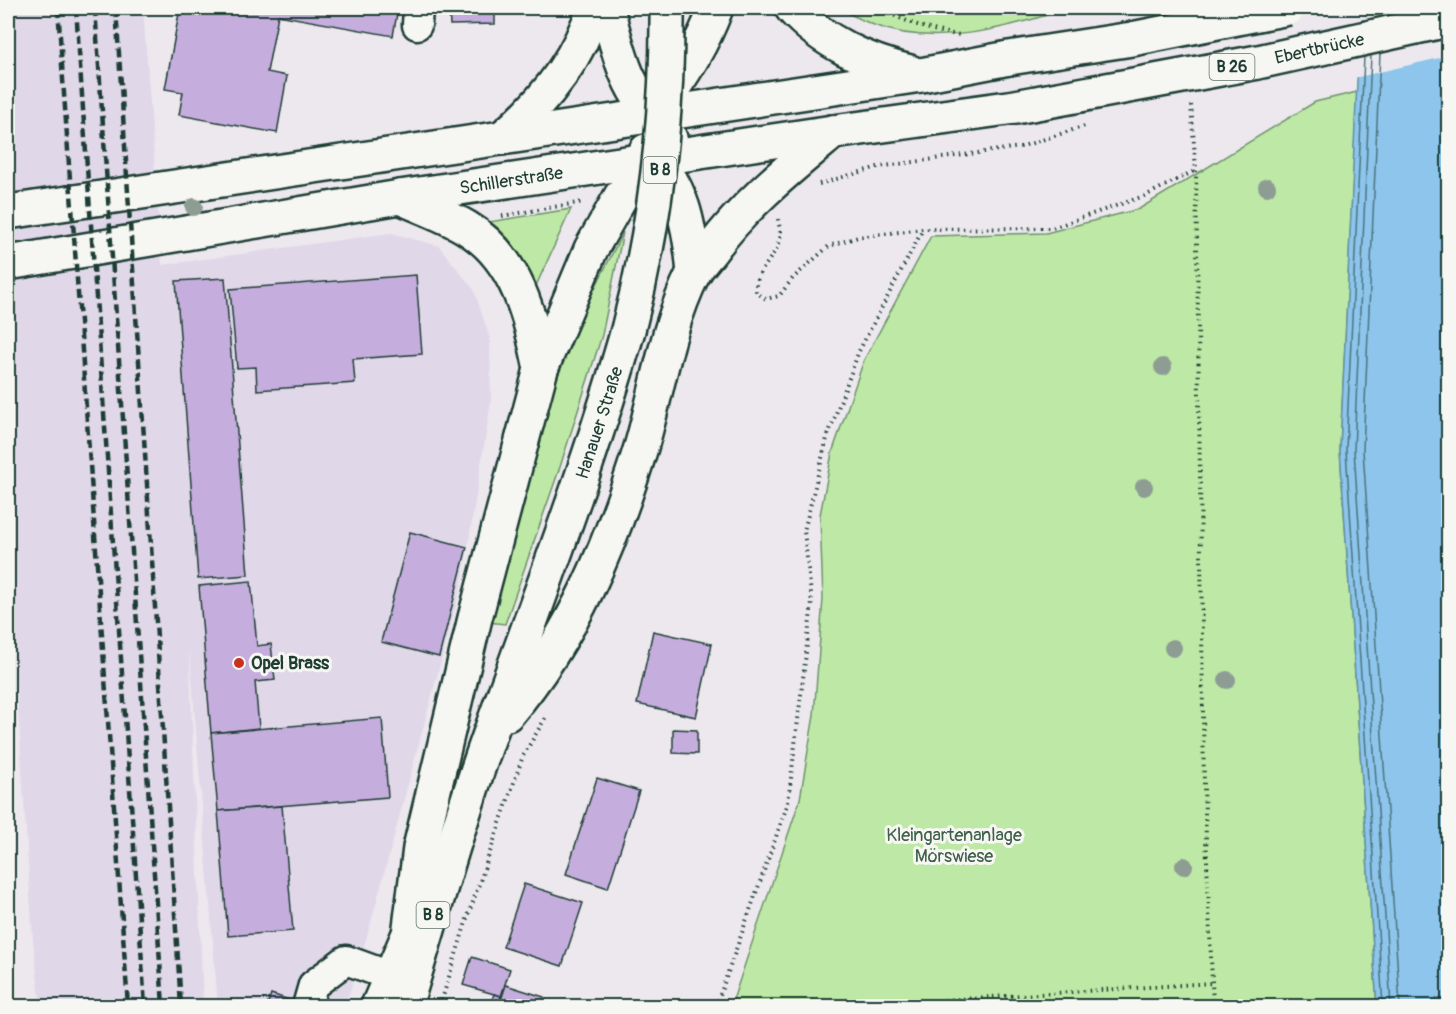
<svg xmlns="http://www.w3.org/2000/svg" width="1456" height="1014" viewBox="0 0 1456 1014" font-family="Pangolin,sans-serif">
<rect width="100%" height="100%" fill="#ece8ee"/>
<filter id="ink" filterUnits="userSpaceOnUse"><feTurbulence type="fractalNoise" baseFrequency=".0167" numOctaves="2"/><feDisplacementMap in="SourceGraphic" scale="12" xChannelSelector="R" yChannelSelector="G"/><feConvolveMatrix kernelMatrix="1 2 1 2 8 2 1 2 1" color-interpolation-filters="sRGB"/></filter>
<g filter="url(#ink)">
<path fill="#e0d7e9" d="M8,8H143L162,265L391,233L439,246L474,290L490,339L491,402L462,583L370,926L345,1006H218L189,642L203,1006H41L33,940L8,553Z"/>
<g fill="#bee8a5" stroke="#6e926c" stroke-width="1.5">
<path d="M836,8H1070C1009,27 938,49 874,25C861,20 849,13 836,8Z"/>
<path d="M1357,92L1340,450L1377,1006H731L800,799L814,715L823,599L820,515L832,453L864,360L931,236L1046,233L1139,209L1315,102Z"/>
<path d="M571,209L535,288L489,222Z"/>
<path d="M623,232L602,335L560,467L505,624L488,622L524,484L566,346Z"/>
</g>
<path fill="#8dc5ec" stroke="#618fa2" stroke-width="1.5" d="M1448,8V1006H1377L1340,450L1358,60Z"/>
<path fill="#ece8ee" d="M1355,8H1448V56L1354,78Z"/>
<g fill="none" stroke-linecap="round" stroke-linejoin="round">
<g stroke="#4b737e" stroke-width="1.5">
<path d="M1380,53L1363,450L1400,1006"/>
<path d="M1371,55L1354,450L1391,1006"/>
<path d="M1364,57L1346,450L1383,1006"/>
</g>
</g>
<g fill="#c5aedd" stroke="#1f3d34" stroke-width="1.5">
<path d="M180,8H398L393,36L278,15L267,72L287,76L277,133L179,115L183,92L165,89Z"/>
<path d="M449,8H495V24L450,25Z"/>
<path d="M416,275L422,354L353,359L355,383L257,390L256,367L237,368L230,289Z"/>
<path d="M225,278L248,575L198,579L176,281Z"/>
<path d="M410,532L467,547L439,657L381,642Z"/>
<path d="M251,581L257,646L271,644L275,680L255,682L259,728L211,733L199,586Z"/>
<path d="M653,631L712,644L696,717L637,704Z"/>
<path d="M382,718L388,797L218,811L211,733Z"/>
<path d="M673,729L697,730V754L673,753Z"/>
<path d="M597,778L639,791L608,888L566,874Z"/>
<path d="M282,806L293,931L228,936L218,811Z"/>
<path d="M524,884L583,903L562,966L503,947Z"/>
<path d="M472,957L510,969L501,996L463,985Z"/>
<path d="M506,985L544,997L541,1006H499Z"/>
<path d="M271,994L308,1006H267Z"/>
<path d="M494,994L501,996L498,1006H490Z"/>
</g>
<g fill="none" stroke-linecap="round" stroke-linejoin="round">
<g stroke="#1f3d34" stroke-width="33">
<g id="minor">
<path d="M417,25L418,8"/>
<path d="M307,1006L313,985L346,960L390,976"/>
</g>
</g>
<g stroke="#1f3d34" stroke-width="38">
<g id="major">
<path d="M607,8C619,56 627,92 664,128"/>
<path d="M792,8C822,42 867,62 910,72"/>
<path d="M656,111C681,79 702,46 716,8"/>
<path d="M502,138C543,103 578,60 594,8"/>
<path d="M646,151C683,182 690,228 694,273"/>
<path d="M400,197C422,207 446,215 467,228C517,258 530,316 541,369"/>
<path d="M8,212L921,75"/>
<path id="s1" d="M8,263L400,197L833,132"/>
<path d="M507,714C574,636 612,542 642,444C658,388 667,326 693,274C698,265 706,257 712,249C746,203 790,168 833,132"/>
<path d="M409,935L420,848L475,618L541,369L591,249L621,196L670,138"/>
<path d="M378,1006L408,936"/>
<path id="s2" d="M405,1006C433,915 458,823 490,734C538,599 589,467 628,330"/>
</g>
</g>
<g stroke="#1f3d34" stroke-width="38">
<g id="highway">
<path d="M921,75L1009,58"/>
<path d="M833,132L1015,107"/>
</g>
</g>
<g stroke="#1f3d34" stroke-width="4" stroke-dasharray="1.5 4.5" stroke-linecap="butt">
<path d="M878,8C905,21 932,33 963,35"/>
<path d="M1191,105L1196,170L1204,788L1213,1006"/>
<path d="M819,184L878,167L1020,147"/>
<path d="M502,216L583,202"/>
<path d="M778,219L781,235L777,248L761,272L756,283V292L766,299L779,296L793,278L829,246L858,237L923,229L1052,228L1147,195L1196,170"/>
<path d="M945,1000L1212,983"/>
<path d="M440,1006L467,919L523,756L547,715"/>
<path d="M716,1006L788,803L812,603L804,531L827,438L859,351L923,229"/>
</g>
<use href="#minor" stroke="#f6f6f2" stroke-width="28"/>
<use href="#major" stroke="#f6f6f2" stroke-width="33"/>
<use href="#highway" stroke="#f6f6f2" stroke-width="33"/>
<g stroke="#1f3d34" stroke-width="4.5" stroke-dasharray="9 4.5" stroke-linecap="butt">
<path d="M58,8L128,1006"/>
<path d="M76,8L145,1006"/>
<path d="M95,8L163,1006"/>
<path d="M116,8L181,1006"/>
</g>
<g stroke="#1f3d34" stroke-width="38" stroke-linecap="butt">
<path id="major-bridge" d="M628,330C656,223 668,118 667,8"/>
</g>
<g stroke="#1f3d34" stroke-width="38" stroke-linecap="butt">
<g id="highway-bridge">
<path d="M1009,58L1132,39L1288,8"/>
<path id="s3" d="M1015,107L1258,62L1448,20"/>
</g>
</g>
<path stroke="#1f3d34" stroke-width="4" stroke-dasharray="1.5 4.5" stroke-linecap="butt" d="M1020,147L1085,126"/>
<use href="#major-bridge" stroke="#f6f6f2" stroke-width="33"/>
<use href="#highway-bridge" stroke="#f6f6f2" stroke-width="33"/>
</g>
<g fill="#8d9d94">
<circle cx="1267" cy="187" r="9"/>
<circle cx="194" cy="207" r="9"/>
<circle cx="1163" cy="367" r="9"/>
<circle cx="1144" cy="487" r="9"/>
<circle cx="1173" cy="648" r="9"/>
<circle cx="1227" cy="680" r="9"/>
<circle cx="1184" cy="866" r="9"/>
</g>
</g>
<circle fill="#c8321e" stroke="#f6f6f2" stroke-width="2" cx="239" cy="663" r="6"/>
<g text-anchor="middle" dominant-baseline="central" stroke-width="6" stroke-linejoin="round" paint-order="stroke">
<g fill="#f6f6f2" stroke="#60746d" stroke-width="1.5">
<rect x="1209.5" y="54" width="45" height="26" rx="4.5"/>
<rect x="643.5" y="157" width="33" height="26" rx="4.5"/>
<rect x="416.5" y="902" width="33" height="26" rx="4.5"/>
</g>
<g font-size="16" font-weight="bold" fill="#1f3d34">
<text x="1232" y="67">B 26</text>
<text x="660" y="170">B 8</text>
<text x="433" y="915">B 8</text>
</g>
<g font-size="18" fill="#1f3d34" stroke="#f6f6f2">
<text stroke="none"><textPath href="#s3" startOffset="310">Ebertbrücke</textPath></text>
<text stroke="none"><textPath href="#s1" startOffset="510">Schillerstraße</textPath></text>
<text stroke="none"><textPath href="#s2" startOffset="615">Hanauer Straße</textPath></text>
</g>
<g font-size="18" font-weight="bold" fill="#1f3d34" stroke="#f6f6f2" text-anchor="start">
<text x="251" y="663">Opel Brass</text>
</g>
<g font-size="18" fill="#3f5f4b" stroke="#f6f6f2">
<text x="954" y="835">Kleingartenanlage<tspan x="954" dy="21">Mörswiese</tspan></text>
</g>
</g>
<rect width="1456" height="1014" fill="none" stroke="#f6f6f2" stroke-width="30"/>
<rect x="15" y="15" width="1426" height="984" fill="none" stroke="#1f3d34" stroke-width="2" filter="url(#ink)"/>
</svg>
